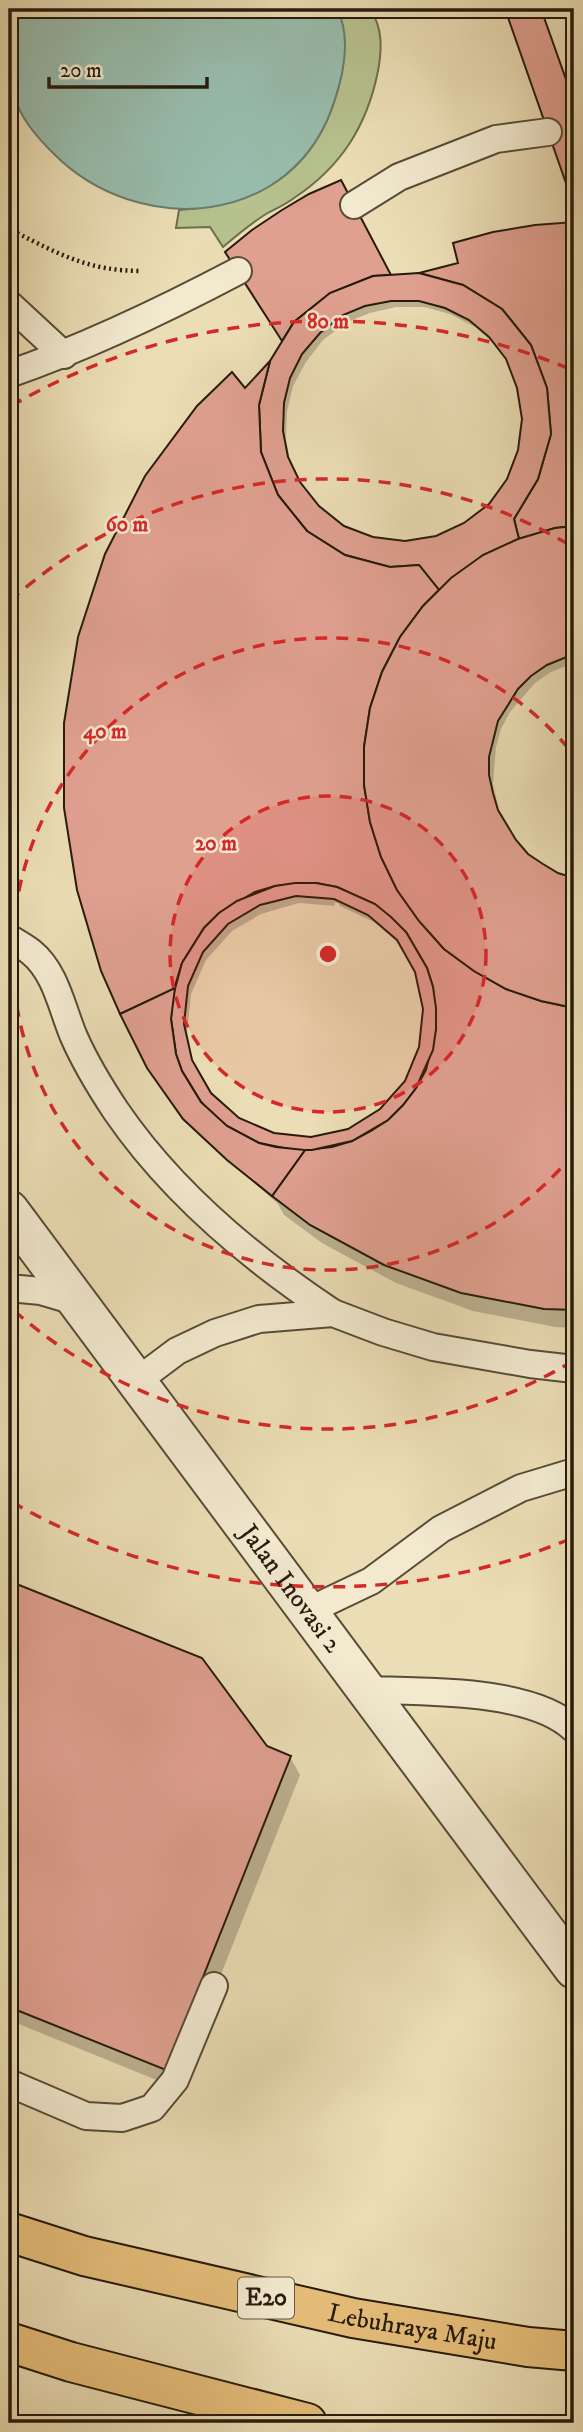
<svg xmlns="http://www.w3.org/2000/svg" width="583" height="2432" viewBox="0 0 583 2432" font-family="'IM FELL DW Pica',serif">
<rect width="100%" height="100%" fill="#ebddb5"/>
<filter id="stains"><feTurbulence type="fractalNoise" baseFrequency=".00286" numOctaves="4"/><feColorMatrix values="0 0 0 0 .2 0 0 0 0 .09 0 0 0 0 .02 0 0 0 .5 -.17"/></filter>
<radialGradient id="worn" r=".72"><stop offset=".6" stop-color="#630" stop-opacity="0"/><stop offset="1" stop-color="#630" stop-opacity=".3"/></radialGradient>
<path fill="#b6c18e" stroke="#6e6e4c" stroke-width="2" d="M337,9H370C383,28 382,49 378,71C367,126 341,167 294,198C285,205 275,209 266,214C250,224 237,235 223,247L210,227L176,228L179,210C267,205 322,165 341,77C345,54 347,29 337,9Z"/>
<path fill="#98bcac" stroke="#6a7c6c" stroke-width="2" d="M20,9H337C351,36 344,73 334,102C294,227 139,240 53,153C36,136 19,117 13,92C7,65 12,35 20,9Z"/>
<g fill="#0003" fill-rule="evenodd">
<path d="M506,9H541L574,101V201Z"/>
<path d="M574,224V663L551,672L535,683L510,712L501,729L496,747L493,784L501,819L527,855L557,875L574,880V1328L555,1327L473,1311L396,1283L322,1243L284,1215L278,1204L190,1126L154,1076L245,391L271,362L284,341L232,260L391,277L419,275L460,264L535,227ZM396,307H424L450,314L475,327L496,345L509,363L519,388L524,419L520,450L508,480L490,505L465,524L437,538L405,542L373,539L343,527L318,508L301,486L291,466L286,439L287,412L293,386L306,362L323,340L347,322L370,313ZM299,903L335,906L334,903H338L340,906L374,922L403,947L417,972L425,1009L421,1047L406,1082L381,1111L348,1130L311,1138L274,1135L238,1120L210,1094L195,1069L187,1033L191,994L206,960L232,931L261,914Z"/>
<path d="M9,1582L201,1660L266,1747L290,1757L300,1775L176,2088L9,2020Z"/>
</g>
<g fill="#e0a090" stroke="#261b0b" stroke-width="2" fill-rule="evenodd">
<path d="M505,9H541L574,102V206Z"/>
<path d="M341,180L391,275L373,276L330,293L294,322L282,341L225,252L252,230L282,210L309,194Z"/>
<path d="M574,222V526L555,528L519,539L514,519L538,479L551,434L547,388L531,345L502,309L463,285L419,273L458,263L453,243L493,232L535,225Z"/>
<path d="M419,273L463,285L502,309L531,345L547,388L551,434L538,479L514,519L519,539L483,555L439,590L419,565L390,567L345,555L307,531L278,495L261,452L259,405L270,361L294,322L330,293L373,276ZM391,301H419L445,308L469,320L489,337L506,359L517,388L522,419L518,450L507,479L489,504L464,523L436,536L405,541L373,537L344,526L319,506L300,482L288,457L283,431L284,403L290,378L302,354L320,333L343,315L365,306Z"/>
<path d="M270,361L259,405L261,452L278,495L307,531L345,555L390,567L419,565L439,590L423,606L400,637L382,672L370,708L364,747V785L370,822L381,857L397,890L419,921L444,949L474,971L506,989L541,1001L574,1008V1310L544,1309L461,1293L384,1265L310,1225L272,1196L305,1150L332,1147L352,1141L371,1131L388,1120L403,1105L416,1088L426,1070L436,1029L433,987L427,968L406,932L375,904L337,887L316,883L275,886L255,892L219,913L204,928L182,963L174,989L120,1014L101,971L77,890L64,808V723L78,637L105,554L145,476L197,406L232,372L245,388Z"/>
<path d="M574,526V654L547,665L531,676L518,689L498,721L489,757V775L493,793L498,810L516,840L528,854L543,864L558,873L574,878V1008L541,1001L506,989L474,971L444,949L419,921L397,890L381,857L370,822L364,785V747L370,708L382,672L400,637L423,606L451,578L483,555L518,539L555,528Z"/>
<path d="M295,883H316L337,887L375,904L391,917L406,932L427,968L433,987L436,1008V1029L433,1050L416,1088L403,1105L388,1120L352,1141L312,1150H294L259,1143L227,1126L213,1115L201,1102L182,1071L176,1054L171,1019L172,1000L182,963L204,928L219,913L237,901L275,886ZM296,896L334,899L368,915L397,940L415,972L423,1009L419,1047L405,1081L380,1109L348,1129L311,1137L274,1133L239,1118L211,1093L192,1060L184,1024L188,986L203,952L228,924L260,905Z"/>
<path d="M175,988L171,1019L176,1054L182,1071L201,1102L227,1126L259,1143L276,1147L305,1150L272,1196L227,1160L183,1119L147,1068L120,1014Z"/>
<path d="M9,1581L202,1658L267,1746L291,1756L166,2070L9,2007Z"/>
</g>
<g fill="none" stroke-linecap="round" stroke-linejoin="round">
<g stroke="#574c36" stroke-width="30">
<g id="lane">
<path d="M354,205L399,177L496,139L548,132"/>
<path d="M9,304L64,355"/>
<path d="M9,374C87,347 164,310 238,271"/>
<path d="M9,938C16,942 25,947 31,952C56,972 62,1009 74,1037C85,1062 100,1087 116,1111C172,1193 250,1258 333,1313"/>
<path d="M9,1288L41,1291L78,1302"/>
<path d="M137,1381L177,1351L215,1333L259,1319L333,1313L383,1332L433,1347L530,1364L574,1369"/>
<path d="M308,1611L371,1581L441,1529L521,1488L574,1472"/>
<path d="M365,1690C423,1692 531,1688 574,1729"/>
<path d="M9,2083L86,2116L122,2118L152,2108L175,2080L214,1986"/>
</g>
</g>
<g stroke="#574c36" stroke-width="42">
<g id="street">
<path id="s1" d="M9,1210L574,1969"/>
</g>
</g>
<g stroke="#261b0b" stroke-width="42">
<g id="highway">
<path id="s2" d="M9,2232L84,2256L353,2318L528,2347L574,2351"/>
<path d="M9,2342L71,2362L307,2423"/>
</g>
</g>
<g stroke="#261b0b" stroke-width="4.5" stroke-dasharray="2 3.5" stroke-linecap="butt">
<path d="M568,85L574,84"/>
<path d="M9,226L15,232C61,255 89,271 142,271"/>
</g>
<use href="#lane" stroke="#f2e9cf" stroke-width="26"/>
<use href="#street" stroke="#f2e9cf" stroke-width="38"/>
<use href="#highway" stroke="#e6be7a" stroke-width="38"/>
</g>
<circle cx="328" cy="954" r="158" fill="#d62828" fill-opacity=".12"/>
<g fill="none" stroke="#d62828" stroke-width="3.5" stroke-dasharray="12 9">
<circle cx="328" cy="954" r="158"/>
<path d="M574 1153A316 316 0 1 1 574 755"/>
<path d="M573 1361A475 475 0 0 1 10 1307M10 601A475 475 0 0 1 573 547"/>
<path d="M570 1539A633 633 0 0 1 12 1502M11 406A633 633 0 0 1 570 369"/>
</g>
<g text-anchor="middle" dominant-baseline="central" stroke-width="5" stroke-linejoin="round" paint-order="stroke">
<rect fill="#f2e9cf" stroke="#635946" stroke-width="2" x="238" y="2277.5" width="56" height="41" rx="5"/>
<g font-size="24" font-weight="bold" fill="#261b0b">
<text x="266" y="2298">E20</text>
</g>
<g font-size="26" fill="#261b0b" stroke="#f2e9cf">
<text stroke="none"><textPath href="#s1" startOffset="472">Jalan Inovasi 2</textPath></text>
<text stroke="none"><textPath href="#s2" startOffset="415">Lebuhraya Maju</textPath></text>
</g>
</g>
<circle cx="328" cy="954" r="10" fill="#d62828" stroke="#f2e9cf" stroke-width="3.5"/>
<g font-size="21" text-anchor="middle" font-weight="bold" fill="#d62828" stroke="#f2e9cf" stroke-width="5" stroke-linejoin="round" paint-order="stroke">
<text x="328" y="328">80 m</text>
<text x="127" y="531">60 m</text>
<text x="105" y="738">40 m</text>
<text x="216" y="850">20 m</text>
</g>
<rect width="583" height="2432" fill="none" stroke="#ebddb5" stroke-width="35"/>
<rect x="10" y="10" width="562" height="2411" fill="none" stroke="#261b0b" stroke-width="3.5"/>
<rect x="18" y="18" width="548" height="2397" fill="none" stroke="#261b0b" stroke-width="2"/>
<path d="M49 77v10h158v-10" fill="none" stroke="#261b0b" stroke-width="3.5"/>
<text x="60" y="77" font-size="21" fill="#261b0b" stroke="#f2e9cf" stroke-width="5" paint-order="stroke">20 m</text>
<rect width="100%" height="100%" filter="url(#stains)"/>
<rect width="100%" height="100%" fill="url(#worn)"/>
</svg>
